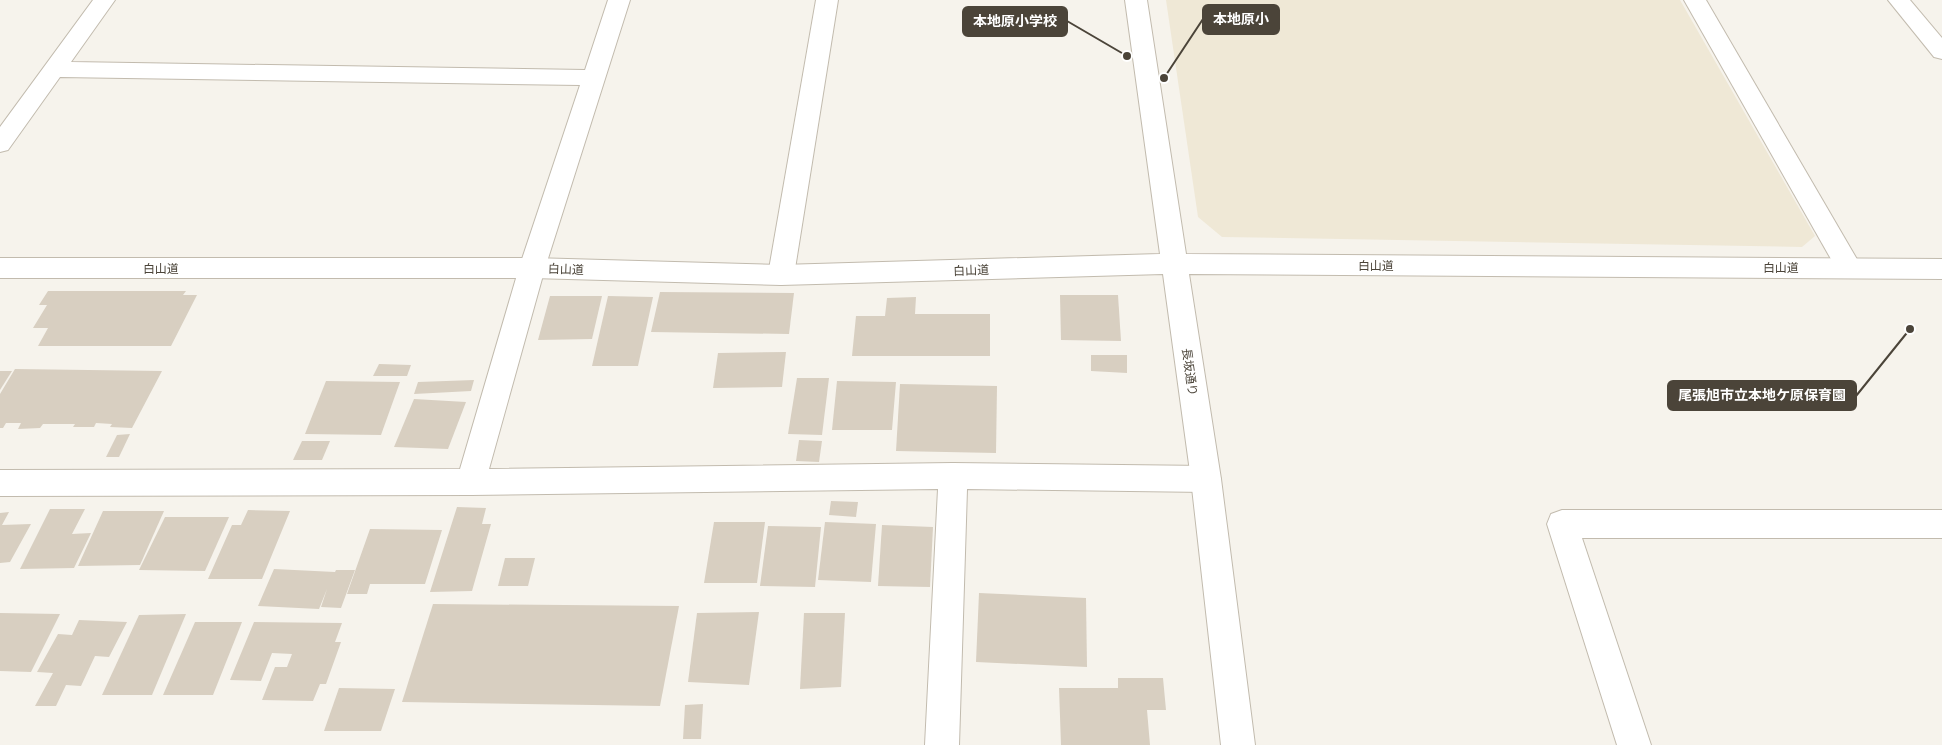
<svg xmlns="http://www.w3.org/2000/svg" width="1942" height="745" viewBox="0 0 1942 745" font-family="Montserrat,'Noto Sans JP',sans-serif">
<rect width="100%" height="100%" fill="#f6f3ec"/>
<path fill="#efe8d6" d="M1166,0H1680L1815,236L1802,247L1222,237L1198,217Z"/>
<g fill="#d8cfc1">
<path d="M48,291H186L183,295H197L171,346H38L48,328H33L47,305H39Z"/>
<path d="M660,292L794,293L789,334L651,332Z"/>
<path d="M1060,295H1118L1121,341L1061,340Z"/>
<path d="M550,296H602L592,339L538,340Z"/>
<path d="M608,296L653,297L638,366H592Z"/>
<path d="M916,297L915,314H990V356H852L856,316H885L887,298Z"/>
<path d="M786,352L782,387L713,388L718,353Z"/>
<path d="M1091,355H1127V373L1091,371Z"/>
<path d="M379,364L411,365L407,376H373Z"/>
<path d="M15,369L162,371L132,428L110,427L112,424L96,423L94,427H73L75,424H43L40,428L18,429L21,423H6L3,428H0V394Z"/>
<path d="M0,371H12L0,390Z"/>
<path d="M797,378H829L822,435L788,434Z"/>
<path d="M474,380L471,391L414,394L418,382Z"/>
<path d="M326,381L400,382L381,435L305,434Z"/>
<path d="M837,381L896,382L892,430H832Z"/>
<path d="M900,384L997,386L996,453L896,451Z"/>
<path d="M414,399L466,402L448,449L394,447Z"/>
<path d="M130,434L119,457H106L117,435Z"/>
<path d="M799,440L822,441L819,462L796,461Z"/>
<path d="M302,441H330L322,460H293Z"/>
<path d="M831,501L858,502L856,517L829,515Z"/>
<path d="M457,507L486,508L482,524H491L472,591L430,592Z"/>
<path d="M50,509H85L72,534L91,533L74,568L20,569Z"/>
<path d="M248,510L290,511L262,579H208L232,525H241Z"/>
<path d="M103,511H164L140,565L78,566Z"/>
<path d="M9,512L2,525L31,524L10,562L0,563V513Z"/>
<path d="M165,517H229L205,571L139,570Z"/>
<path d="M714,522H765L757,583H704Z"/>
<path d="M825,522L876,524L871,582L818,580Z"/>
<path d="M882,525L933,527L930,587L878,586Z"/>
<path d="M768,526L821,527L815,587L760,586Z"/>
<path d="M370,529L442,530L425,584H370L367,594H347Z"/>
<path d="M505,558H535L528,586H498Z"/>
<path d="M274,569L335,572L336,570H355L341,608L321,607L327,589L319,609L258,606Z"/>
<path d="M979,593L1086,598L1087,667L976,662Z"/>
<path d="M433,604L679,606L660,706L402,702Z"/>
<path d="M759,612L749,685L688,682L697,613Z"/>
<path d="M0,613L60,614L31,672L0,671Z"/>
<path d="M804,613H845L841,687L800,689Z"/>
<path d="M186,614L152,695H102L139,615Z"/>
<path d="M79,620L127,622L109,657L95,656L81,686L66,685L56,706H35L53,673L37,672L58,634L72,635Z"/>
<path d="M195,622H242L213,695H163Z"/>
<path d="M254,622L342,623L335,642H341L326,684H320L313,701L262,700L275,667H287L292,654L272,653L261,681L230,680Z"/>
<path d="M1118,678H1163L1166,710H1147L1150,745H1061L1059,688H1118Z"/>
<path d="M339,688L395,689L381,731H324Z"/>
<path d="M703,704L701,739H683L685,705Z"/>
</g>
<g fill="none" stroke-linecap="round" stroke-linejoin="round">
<g stroke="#c2bbae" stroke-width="2">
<g id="minor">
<path d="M93,0H115L71,62L585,70L608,0H630L545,268L489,469L953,463L1206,466L1216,470L1221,479L1216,488L1206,492L967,489L959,745H925L938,489L471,495L0,496V470L460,469L519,268L580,85L60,77L8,150L0,152V127Z"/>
<path d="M816,0H838L794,275L790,282L781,285L772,282L768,275Z"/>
<path d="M1684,0H1706L1858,261L1862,268L1858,275L1849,278L1840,275Z"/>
<path d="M1888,0H1910L1942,38V59L1934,57Z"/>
<path d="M1562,510H1942V538H1582L1651,745H1617L1547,524L1551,514Z"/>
</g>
</g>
<g stroke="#c2bbae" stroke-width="2">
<path id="tertiary" d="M1125,0H1147L1186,254L1942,259V279L1189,274L1221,479L1255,745H1221L1191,479L1163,274L781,285L532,278H0V258H532L781,265L1160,254Z"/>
</g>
<use href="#minor" fill="#fff" fill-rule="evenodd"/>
<use href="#tertiary" fill="#fff" fill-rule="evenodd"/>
</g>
<g text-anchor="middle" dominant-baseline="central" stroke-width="4" stroke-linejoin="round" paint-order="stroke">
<g font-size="12" fill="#4b4439" stroke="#fff">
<text x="1376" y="265">白山道</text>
<text x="1781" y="267">白山道</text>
<text x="161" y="268">白山道</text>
<text transform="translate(566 269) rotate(2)">白山道</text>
<text transform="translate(971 270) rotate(-2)">白山道</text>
<text transform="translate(1190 372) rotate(82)">長坂通り</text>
</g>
</g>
<path fill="none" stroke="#4b4439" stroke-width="2" d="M1164 78L1203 19M1127 56L1067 21M1910 329L1856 396"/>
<g fill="#4b4439" stroke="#fff" stroke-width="2">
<circle cx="1164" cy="78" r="5"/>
<circle cx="1127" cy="56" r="5"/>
<circle cx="1910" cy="329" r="5"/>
</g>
<g fill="#4b4439" stroke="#4b4439" stroke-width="2">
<rect x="1203" y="5" width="76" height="29" rx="5"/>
<rect x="963" y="7" width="104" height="29" rx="5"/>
<rect x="1668" y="381" width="188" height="29" rx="5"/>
</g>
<g font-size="14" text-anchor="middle" font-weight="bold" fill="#fff">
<text x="1241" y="24">本地原小</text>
<text x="1015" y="26">本地原小学校</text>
<text x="1762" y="400">尾張旭市立本地ケ原保育園</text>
</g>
</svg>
